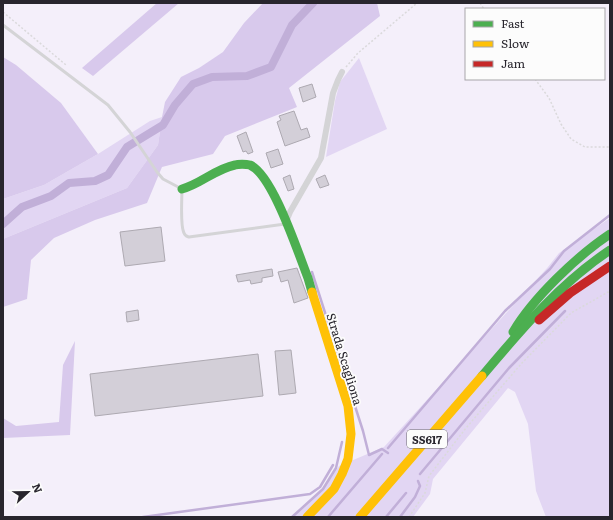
<svg xmlns="http://www.w3.org/2000/svg" width="613" height="520" viewBox="0 0 613 520" font-family="Literata,serif">
<rect width="100%" height="100%" fill="#f4effa"/>
<g fill="#e2d6f3">
<path d="M359,58L387,129L326,157L335,101L340,82Z"/>
<path d="M162,117L158,145L127,188L3,239V199L44,185L98,154L150,121Z"/>
<path d="M610,218V517H546L536,491L528,424L515,392L508,388L433,479L430,494L413,517H293L323,490L339,466L384,447L548,267L559,253Z"/>
</g>
<g fill="#d8c9ec">
<path d="M157,3H179L93,76L82,68Z"/>
<path d="M263,3H377L380,16L289,88L297,107L225,136L213,154L162,167L147,203L95,220L54,238L31,260L27,299L3,307V239L127,188L158,145L162,117L165,102L181,77L199,68L223,52L244,23Z"/>
<path d="M3,57L16,65L61,103L98,154L44,185L3,199Z"/>
<path d="M75,341L70,435L3,438V418L16,426L59,422L63,365Z"/>
</g>
<g fill="none" stroke-linecap="round" stroke-linejoin="round">
<g stroke="#c1afd8" stroke-width="2.5">
<path d="M312,272L363,431L369,455L382,449L388,453"/>
<path d="M388,448L505,311L550,269L564,251L610,215"/>
<path d="M420,474L509,368L565,311"/>
<path d="M143,517L310,494L320,487L333,465"/>
<path d="M292,517L323,489L336,468L342,442"/>
<path d="M328,517L382,454"/>
<path d="M386,517L406,493"/>
<path d="M400,517L415,497L420,486L418,481"/>
</g>
<path stroke="#c1afd8" stroke-width="8" d="M3,224L22,207L51,196L69,183L95,181L108,175L127,147L163,125L175,105L193,84L212,77L247,76L271,67L292,25L313,3"/>
</g>
<g fill="#d3cfd8" stroke="#ada9b1">
<path d="M312,84L316,97L303,102L299,88Z"/>
<path d="M294,111L301,130L307,128L310,137L285,146L277,122L281,120L279,116Z"/>
<path d="M246,132L253,152L248,154L246,151L243,152L237,136Z"/>
<path d="M278,149L283,164L271,168L266,153Z"/>
<path d="M290,175L294,189L288,191L283,178Z"/>
<path d="M325,175L329,185L320,188L316,179Z"/>
<path d="M161,227L165,261L125,266L120,232Z"/>
<path d="M297,268L308,298L294,303L288,280L281,282L278,272Z"/>
<path d="M272,269L273,276L262,278V282L251,284L250,280L238,282L236,275Z"/>
<path d="M138,310L139,320L127,322L126,312Z"/>
<path d="M291,350L296,393L279,395L275,351Z"/>
<path d="M258,354L263,396L95,416L90,374Z"/>
</g>
<g fill="none" stroke-linecap="round" stroke-linejoin="round">
<g stroke="#dad9db" stroke-width="1.5" stroke-dasharray="2 2" stroke-linecap="butt">
<path d="M480,3L484,9"/>
<path d="M3,12L66,65"/>
<path d="M346,67L358,53L417,3"/>
<path d="M535,79L549,98L561,124L571,139L585,147H610"/>
<path d="M409,517L425,493L429,476L466,428L522,363L571,313L610,291"/>
</g>
<path stroke="#d4d4d6" stroke-width="3" d="M3,25L108,105L130,132L157,172L163,179L182,189C182,198 180,226 184,233C185,236 186,236 189,237L285,224"/>
<path stroke="#d4d4d6" stroke-width="6" d="M285,224L290,212L321,158L333,93L338,80L342,72"/>
<g stroke="#4caf50" stroke-width="9">
<path d="M182,189C201,184 215,169 235,165C238,164 246,164 250,165C273,175 298,253 308,278L312,292"/>
<path d="M513,332C533,298 577,256 610,234"/>
<path d="M482,376C521,330 559,284 610,250"/>
</g>
<g stroke="#ffc107" stroke-width="9">
<path d="M307,517L334,489L342,474L348,459L351,434L348,406L312,292"/>
<path d="M360,517L482,376"/>
</g>
<path stroke="#c62828" stroke-width="9" d="M539,320L570,293L610,266"/>
</g>
<g text-anchor="middle" dominant-baseline="central" stroke-width="3.5" stroke-linejoin="round" paint-order="stroke">
<rect fill="#fcfcfc" stroke="#68666b" stroke-width="1" x="407" y="430" width="40" height="18" rx="3"/>
<g font-size="11" font-weight="bold" fill="#28252d">
<text x="427" y="439">SS617</text>
</g>
<g font-size="12" fill="#28252d" stroke="#fcfcfc">
<text transform="translate(345 359) rotate(73)">Strada Scagliona</text>
</g>
</g>
<rect width="613" height="520" fill="none" stroke="#28252d" stroke-width="8"/>
<rect x="465" y="8" width="140" height="72" fill="#fcfcfc" stroke="#a7a6a9"/>
<rect x="473" y="21" width="20" height="6" fill="#4caf50" stroke="#a7a6a9"/>
<text x="501" y="28" font-size="12" fill="#28252d">Fast</text>
<rect x="473" y="41" width="20" height="6" fill="#ffc107" stroke="#a7a6a9"/>
<text x="501" y="48" font-size="12" fill="#28252d">Slow</text>
<rect x="473" y="61" width="20" height="6" fill="#c62828" stroke="#a7a6a9"/>
<text x="501" y="68" font-size="12" fill="#28252d">Jam</text>
<g transform="translate(28 492) rotate(68)" stroke="#fcfcfc" stroke-width="3" paint-order="stroke">
<path d="M0-3L7 15L0 10L-7 15Z" fill="#28252d"/>
<text y="-6" font-size="11" font-weight="bold" text-anchor="middle" fill="#28252d">N</text>
</g>
</svg>
